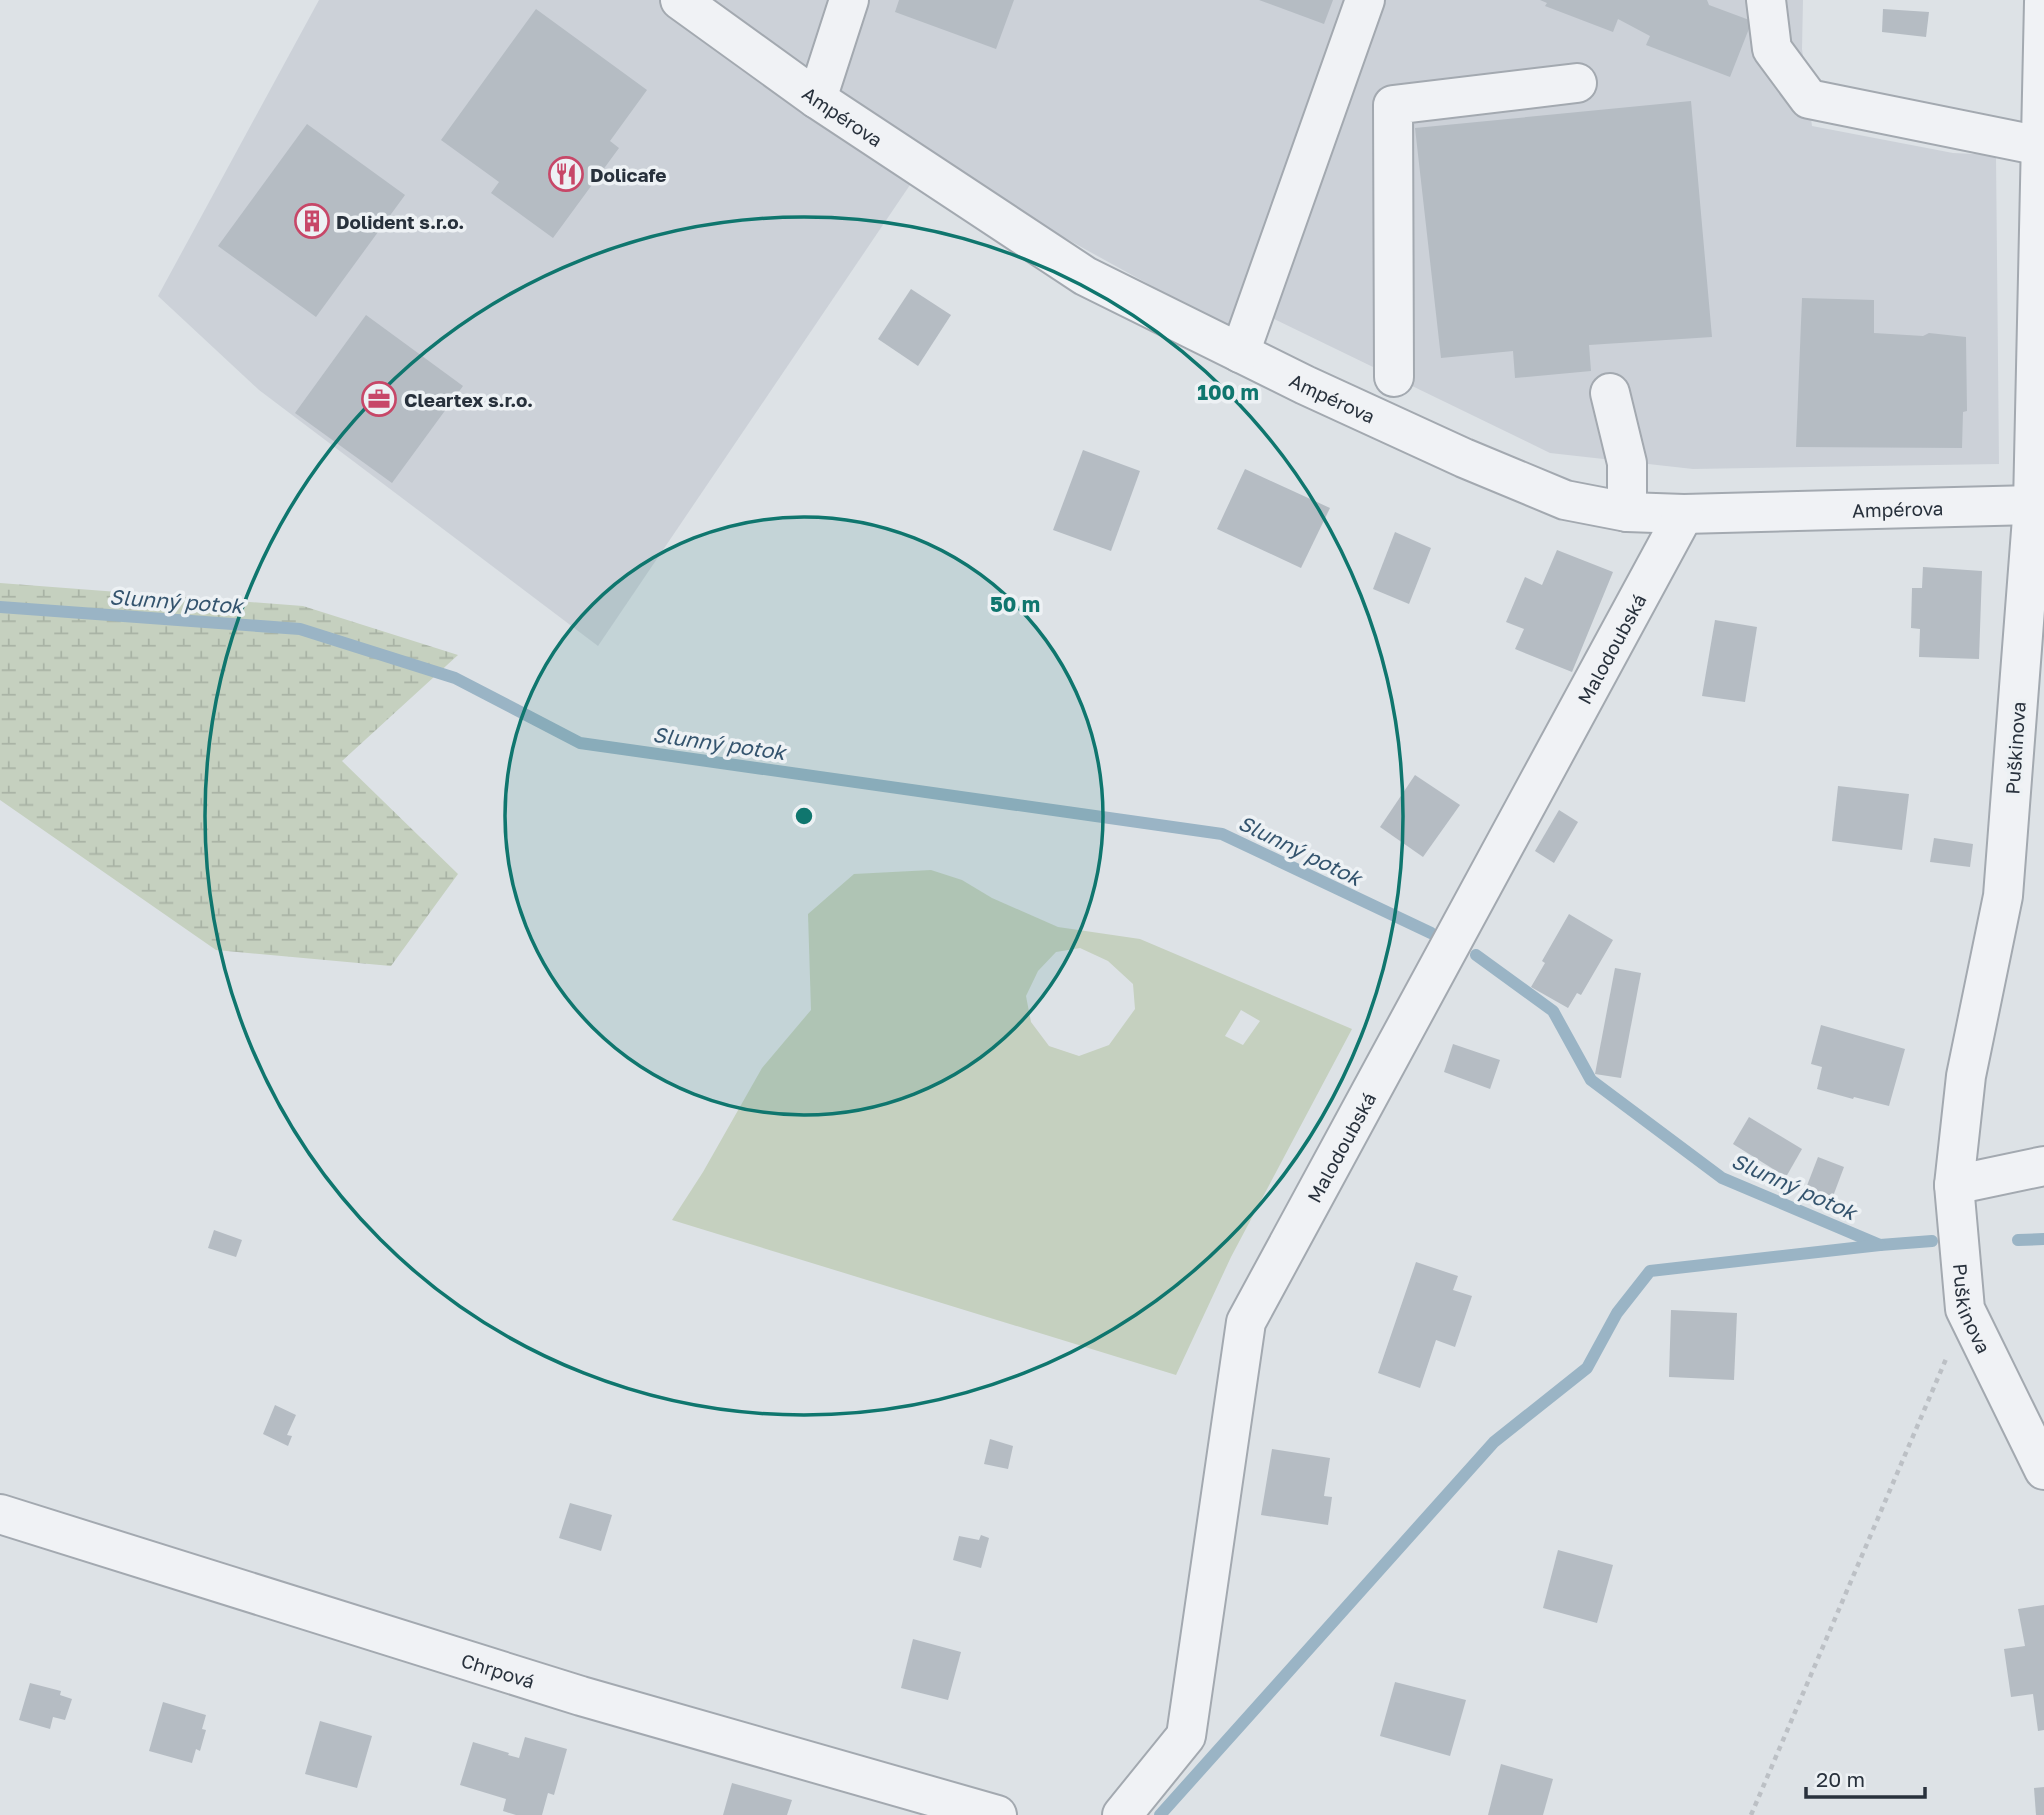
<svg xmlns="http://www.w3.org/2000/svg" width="2044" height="1815" viewBox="0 0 2044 1815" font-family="'Golos Text',sans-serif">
<defs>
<pattern id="wetland-marsh" width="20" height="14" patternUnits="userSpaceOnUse" patternTransform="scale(1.75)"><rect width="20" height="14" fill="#c5d0bf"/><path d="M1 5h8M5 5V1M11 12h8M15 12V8" fill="none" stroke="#a9b3a5"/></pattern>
</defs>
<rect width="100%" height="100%" fill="#dde2e6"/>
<g fill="#ccd1d8">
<path d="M319,0H667L914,179L598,646L259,390L158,296Z"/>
<path d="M699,0H1803L1802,49L1812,126L1953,153L1996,155L1999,464L1693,469L1550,453L1270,317L1259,345L1014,210Z"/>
</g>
<path fill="#c5d0bf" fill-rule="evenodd" d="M931,870L962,880L992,898L1058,927L1140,939L1352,1029L1231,1257L1176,1375L672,1220L703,1172L762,1068L811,1010L808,914L854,874ZM1080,948L1108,961L1133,984L1135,1009L1109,1045L1079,1056L1049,1046L1031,1022L1026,996L1038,971L1056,952ZM1241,1010L1260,1021L1243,1045L1225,1036Z"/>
<path fill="url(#wetland-marsh)" d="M0,583L303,606L458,655L342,761L458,874L391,966L216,950L0,800Z"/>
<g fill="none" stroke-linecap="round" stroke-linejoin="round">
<g stroke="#9ab4c5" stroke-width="12">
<path d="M0,607L300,629L455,678L580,743L1222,834L1431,933"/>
<path d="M1476,955L1553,1011L1591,1080L1722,1178L1880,1245L1932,1241"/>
<path d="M2018,1240L2044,1239"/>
<path d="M1160,1815L1494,1442L1587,1368L1617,1313L1650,1271L1880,1245"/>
</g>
</g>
<g fill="#b5bcc3">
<path d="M899,0H1014L996,49L895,12Z"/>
<path d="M1259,0H1333L1324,24Z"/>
<path d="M1540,0H1707L1709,5L1752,21L1730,77L1646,45L1650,36L1618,19L1613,32L1545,6L1547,3Z"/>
<path d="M536,9L647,90L610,141L619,148L553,238L491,193L499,182L441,140Z"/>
<path d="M1883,9L1929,12L1926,37L1882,32Z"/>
<path d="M1691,101L1712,337L1589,345L1591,371L1515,378L1513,351L1441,358L1415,128Z"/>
<path d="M307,124L405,195L316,317L218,246Z"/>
<path d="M911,289L951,315L918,366L878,339Z"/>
<path d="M1802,298L1874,300V333L1923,336L1929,333L1966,337L1967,411L1963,412L1962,448L1796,447Z"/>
<path d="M366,315L463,386L392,483L295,413Z"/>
<path d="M1083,450L1140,471L1111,551L1053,530Z"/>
<path d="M1245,469L1330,508L1301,568L1217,529Z"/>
<path d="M1395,532L1431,548L1409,604L1373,589Z"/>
<path d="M1557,550L1613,572L1572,672L1515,649L1524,629L1506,622L1525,577L1542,585Z"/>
<path d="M1923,567L1982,571L1979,659L1919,657L1920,629L1911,628L1912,588H1922Z"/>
<path d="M1715,620L1757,627L1745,702L1702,696Z"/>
<path d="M1415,775L1460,805L1423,857L1380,827Z"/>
<path d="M1838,786L1909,794L1902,850L1832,841Z"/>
<path d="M1559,810L1578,822L1554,863L1535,851Z"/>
<path d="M1934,838L1973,844L1970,867L1930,862Z"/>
<path d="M1569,914L1613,940L1581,995L1577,993L1568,1008L1531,987L1545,963L1542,961Z"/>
<path d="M1615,968L1641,973L1621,1078L1595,1074Z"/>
<path d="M1821,1025L1905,1049L1889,1106L1854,1097L1853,1099L1817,1089L1822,1067L1811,1064Z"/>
<path d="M1453,1044L1500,1060L1490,1089L1444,1072Z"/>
<path d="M1749,1117L1802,1149L1786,1177L1733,1144Z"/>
<path d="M1818,1157L1844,1167L1829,1207L1803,1196Z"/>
<path d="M214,1230L242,1240L236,1257L208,1248Z"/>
<path d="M1416,1262L1458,1276L1453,1290L1472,1296L1455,1347L1436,1340L1420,1388L1378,1373Z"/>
<path d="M1671,1310L1737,1313L1734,1380L1669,1377Z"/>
<path d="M275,1405L296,1415L287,1435L292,1436L288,1446L263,1434Z"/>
<path d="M990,1439L1013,1446L1008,1469L984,1464Z"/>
<path d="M1272,1449L1330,1458L1324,1496L1332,1497L1328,1525L1261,1515Z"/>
<path d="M570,1503L612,1515L601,1551L559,1538Z"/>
<path d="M981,1535L989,1538L981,1568L953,1560L959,1536L979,1540Z"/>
<path d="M1558,1550L1613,1565L1597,1623L1543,1608Z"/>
<path d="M2044,1605V1730L2038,1731L2033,1694L2011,1697L2004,1649L2025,1646L2018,1609Z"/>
<path d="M913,1639L961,1652L948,1700L901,1688Z"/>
<path d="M1395,1682L1466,1700L1450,1756L1380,1736Z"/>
<path d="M30,1683L61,1691L60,1695L72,1699L65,1720L53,1717L50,1729L19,1720Z"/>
<path d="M163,1702L206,1715L202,1729L206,1730L200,1751L196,1749L192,1763L149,1751Z"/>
<path d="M320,1721L372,1736L357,1788L305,1774Z"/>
<path d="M525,1737L567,1749L554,1795L548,1793L542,1815H516L503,1811L506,1799L460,1785L473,1742L509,1753L508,1755L519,1758Z"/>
<path d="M1501,1764L1553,1779L1543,1815H1488Z"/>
<path d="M732,1783L792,1800L787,1815H723Z"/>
<path d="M2044,1787V1815H2036L2034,1788Z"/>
</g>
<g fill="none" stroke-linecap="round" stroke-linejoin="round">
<g stroke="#a3a9b0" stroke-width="42">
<g id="minor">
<path id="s1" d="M680,0L817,99L1085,276L1305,385L1464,458L1565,500L1627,512L1684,514L2033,505"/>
<path d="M1766,0L1772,49L1809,99L2041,146"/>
<path id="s2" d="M2044,2L2033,505L2003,896L1966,1076L1954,1185L1965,1309L2044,1470"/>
<path d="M817,99L849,0"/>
<path d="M1240,353L1365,0"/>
<path d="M1394,377L1393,105L1577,83"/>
<path d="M1610,393L1627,463V512"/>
<path d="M1954,1185L2044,1166"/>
<path id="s3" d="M0,1514L581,1696L997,1815"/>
<path id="s4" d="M1122,1815L1186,1736L1246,1322L1684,514"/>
</g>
</g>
<path stroke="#bcc0c5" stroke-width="4.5" stroke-dasharray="5 5" stroke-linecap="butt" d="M1751,1815L1946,1359"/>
<use href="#minor" stroke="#f0f2f5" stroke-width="38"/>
</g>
<circle cx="804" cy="816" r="299" fill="#0f766e" fill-opacity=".12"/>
<g fill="none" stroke="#0f766e" stroke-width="3.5">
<circle cx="804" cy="816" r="299"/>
<circle cx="804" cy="816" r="599"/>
</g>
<defs>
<g id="restaurant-ring" transform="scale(1.75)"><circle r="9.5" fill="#edf1f4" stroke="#c74768" stroke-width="1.5"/><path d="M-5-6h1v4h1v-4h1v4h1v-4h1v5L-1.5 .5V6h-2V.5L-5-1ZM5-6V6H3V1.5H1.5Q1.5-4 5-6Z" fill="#c74768"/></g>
<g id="building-ring" transform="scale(1.75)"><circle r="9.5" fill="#edf1f4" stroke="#c74768" stroke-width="1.5"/><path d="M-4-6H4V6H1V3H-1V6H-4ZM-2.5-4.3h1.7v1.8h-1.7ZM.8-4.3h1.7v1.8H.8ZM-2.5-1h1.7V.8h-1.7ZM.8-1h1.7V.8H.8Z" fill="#c74768"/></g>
<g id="office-ring" transform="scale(1.75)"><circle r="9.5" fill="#edf1f4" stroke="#c74768" stroke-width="1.5"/><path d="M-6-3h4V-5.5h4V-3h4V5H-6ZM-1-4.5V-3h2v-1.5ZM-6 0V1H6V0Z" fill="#c74768"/></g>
</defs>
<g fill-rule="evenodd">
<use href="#restaurant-ring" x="566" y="174"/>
<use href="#building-ring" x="312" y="221"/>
<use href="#office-ring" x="379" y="399"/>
</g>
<g text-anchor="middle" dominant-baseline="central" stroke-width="7" stroke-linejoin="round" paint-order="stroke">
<g font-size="19" fill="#28313c" stroke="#edf1f4">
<text stroke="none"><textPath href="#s1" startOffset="200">Ampérova</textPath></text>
<text stroke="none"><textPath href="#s1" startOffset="766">Ampérova</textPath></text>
<text stroke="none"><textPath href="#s1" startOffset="1354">Ampérova</textPath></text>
<text stroke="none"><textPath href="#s4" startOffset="1286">Malodoubská</textPath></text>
<text transform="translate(2015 748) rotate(-86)">Puškinova</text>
<text stroke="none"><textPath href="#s4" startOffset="719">Malodoubská</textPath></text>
<text stroke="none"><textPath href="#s2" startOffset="1314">Puškinova</textPath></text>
<text stroke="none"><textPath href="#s3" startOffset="522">Chrpová</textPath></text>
</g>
<g font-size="19" font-weight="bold" fill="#28313c" stroke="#edf1f4" text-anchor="start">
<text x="590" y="174">Dolicafe</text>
<text x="336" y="221">Dolident s.r.o.</text>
<text x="404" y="399">Cleartex s.r.o.</text>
</g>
<g font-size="21" font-style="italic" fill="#34546e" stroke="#edf1f4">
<text transform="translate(176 601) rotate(4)">Slunný potok</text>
<text transform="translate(719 743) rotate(8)">Slunný potok</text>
<text transform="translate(1300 850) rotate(26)">Slunný potok</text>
<text transform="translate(1794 1186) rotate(24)">Slunný potok</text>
</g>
</g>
<circle cx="804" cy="816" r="10" fill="#0f766e" stroke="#edf1f4" stroke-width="3.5"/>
<g font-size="21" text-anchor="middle" font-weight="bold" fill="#0f766e" stroke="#edf1f4" stroke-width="7" stroke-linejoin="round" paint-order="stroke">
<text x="1228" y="400">100 m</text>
<text x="1015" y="612">50 m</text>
</g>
<path d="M1806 1787v10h119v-10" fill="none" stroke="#28313c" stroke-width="3.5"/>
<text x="1816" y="1787" font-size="21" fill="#28313c" stroke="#edf1f4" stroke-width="5" paint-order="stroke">20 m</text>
</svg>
